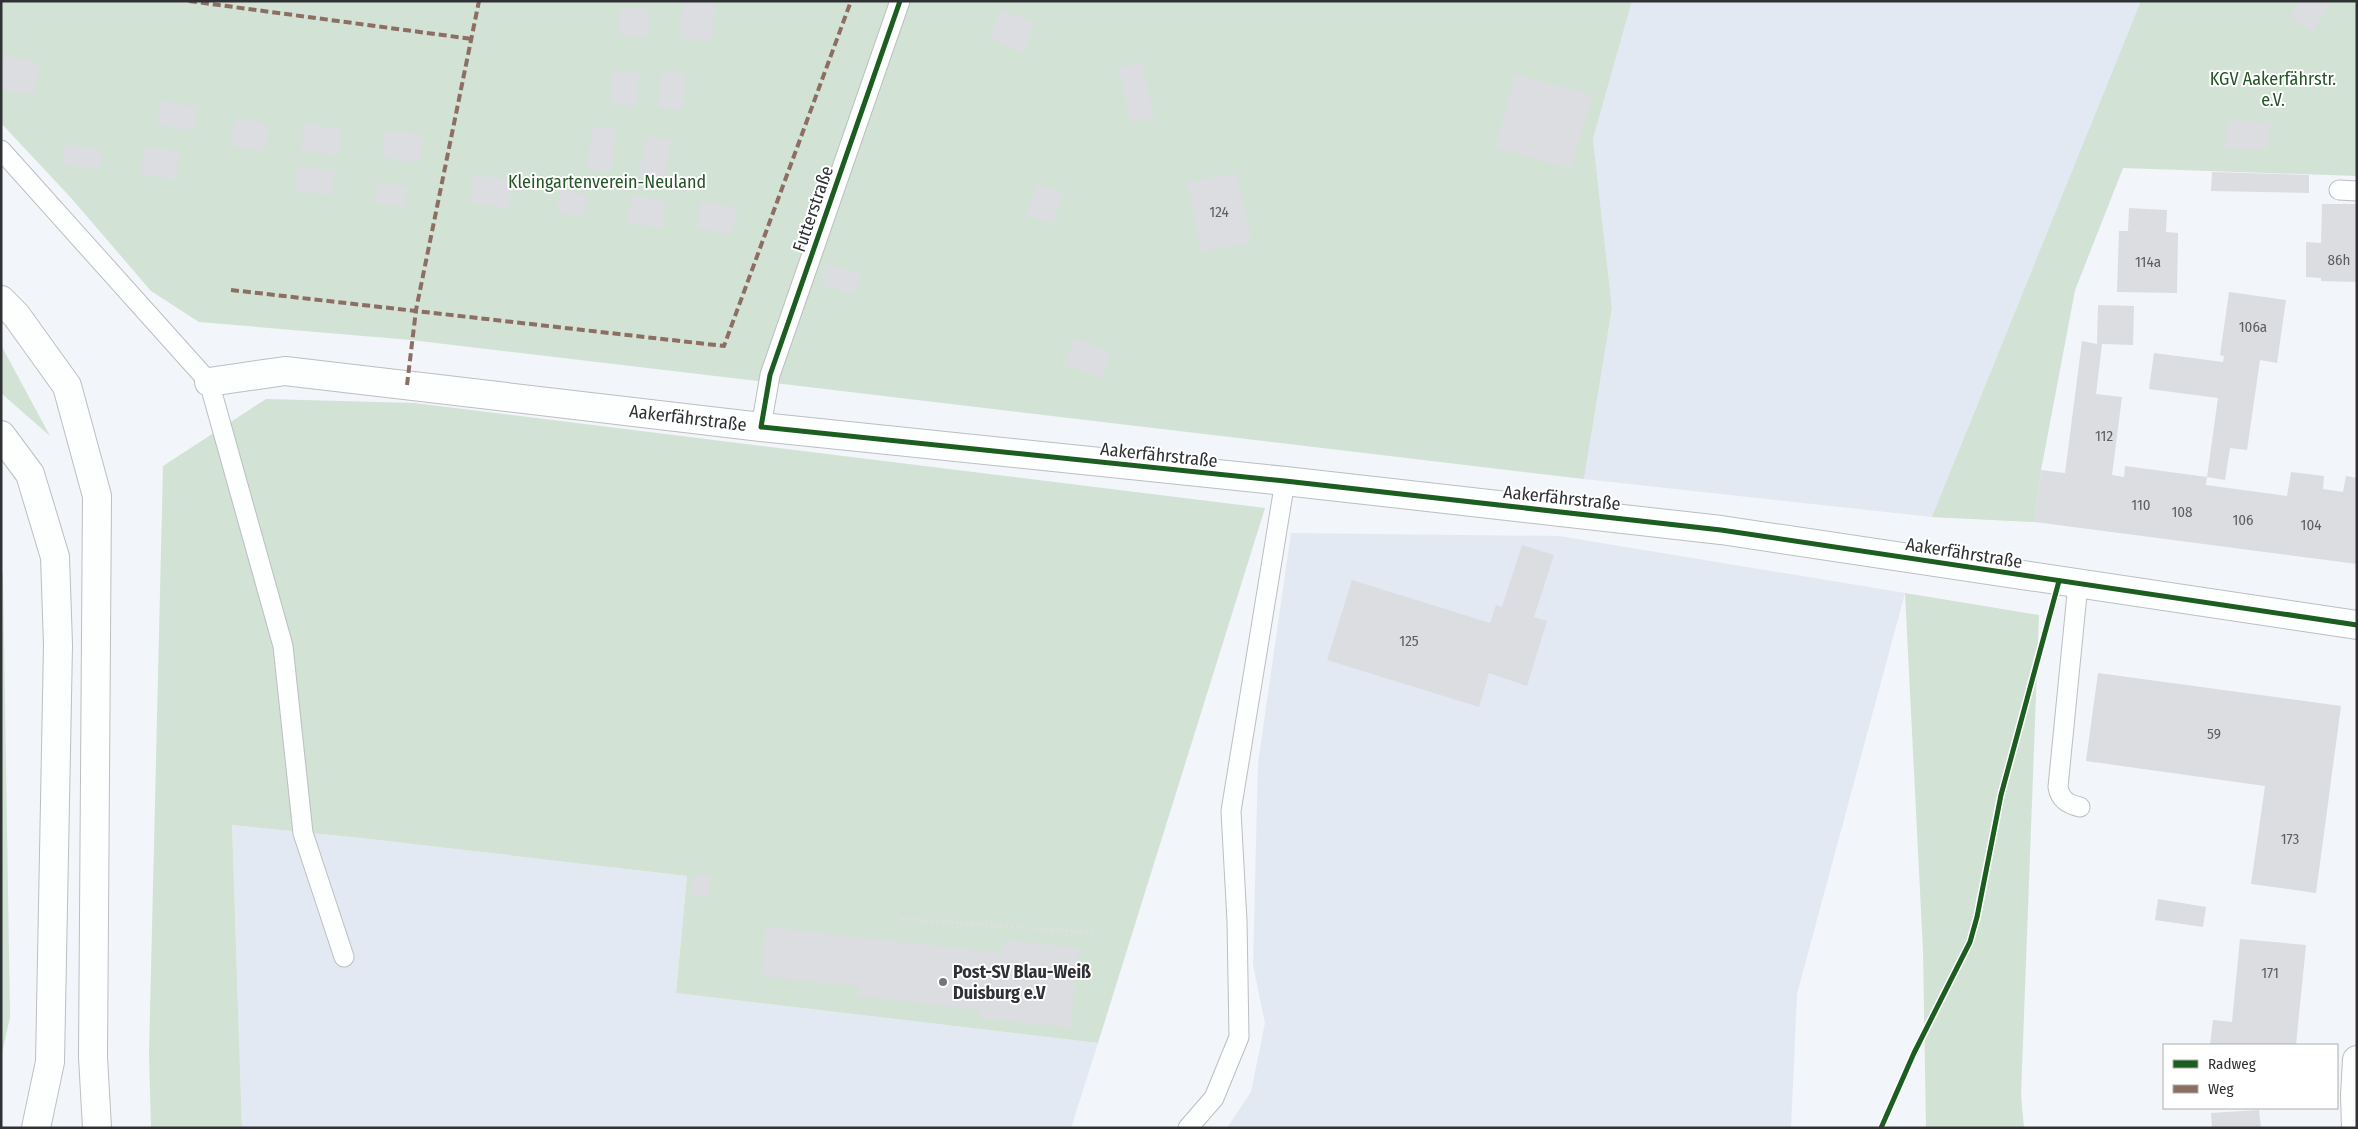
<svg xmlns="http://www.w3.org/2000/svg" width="2358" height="1129" viewBox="0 0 2358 1129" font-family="'Fira Sans Condensed',sans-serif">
<rect width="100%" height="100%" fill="#f2f5f9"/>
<g fill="#e3e9f2">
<path d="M1632,1H2230L2123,168L2075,290L2041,470L2035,522L1932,517L1584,479L1612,308L1593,139Z"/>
<path d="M1291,533L1559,536L1905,593L1797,994L1791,1128H1227L1251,1092L1265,1023L1253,965L1258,763Z"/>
<path d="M232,825L361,838L687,876L676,993L1098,1043L1071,1128H242Z"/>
</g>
<g fill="#d2e2d5">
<path d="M1,1H1632L1593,139L1612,308L1584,479L411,340L199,322L151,291L72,199L1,123Z"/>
<path d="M2141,1H2357V176L2123,168L2075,290L2041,470L2035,522L1932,517Z"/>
<path d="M1,345L50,436L1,393Z"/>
<path d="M266,399L414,403L1265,508L1098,1043L676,993L687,876L361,838L232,825L242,1128H151L149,1055L163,466Z"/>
<path d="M1,572L3,575L10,1017L1,1058Z"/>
<path d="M1905,593L2039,615L2021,1095L2024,1128H1926L1923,950Z"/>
</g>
<g fill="#dbdde1">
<path d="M683,1L716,3L712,42L679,38Z"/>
<path d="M2299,1H2332L2313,32L2289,18Z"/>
<path d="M621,7L651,9L648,38L617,34Z"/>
<path d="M1001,9L1035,24L1024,53L989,39Z"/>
<path d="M4,55L40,63L33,95L1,89Z"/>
<path d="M1142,62L1155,118L1131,124L1118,67Z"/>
<path d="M613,70L640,72L636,106L610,104Z"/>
<path d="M662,70L686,72L683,110L658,107Z"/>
<path d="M1515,74L1593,95L1571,169L1495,148Z"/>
<path d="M161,100L198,108L194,131L157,124Z"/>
<path d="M235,117L270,125L264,152L230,145Z"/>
<path d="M2227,120L2270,122L2268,150L2226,149Z"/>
<path d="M304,123L342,129L338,156L300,150Z"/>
<path d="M593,126L617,129L611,172L586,169Z"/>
<path d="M386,130L424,135L420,163L382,157Z"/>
<path d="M647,136L671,140L664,179L639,174Z"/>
<path d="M65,144L103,150L99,170L62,164Z"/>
<path d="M146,146L180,152L176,180L140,174Z"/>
<path d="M298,165L335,171L331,196L294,190Z"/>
<path d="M1237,172L1252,242L1201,252L1187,183Z"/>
<path d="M2212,172L2309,175V193L2211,191Z"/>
<path d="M474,175L513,180L509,208L470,203Z"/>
<path d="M376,182L408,187L405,207L373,202Z"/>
<path d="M1037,183L1064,193L1053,224L1026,215Z"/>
<path d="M560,190L587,195L584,217L556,212Z"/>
<path d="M631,195L667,201L663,228L627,222Z"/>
<path d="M701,201L738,208L732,235L696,228Z"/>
<path d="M2322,204H2357V282L2321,281V278L2306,277V242L2321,243Z"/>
<path d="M2129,208L2167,210L2166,232L2178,233L2177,293L2117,292L2119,231H2128Z"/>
<path d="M828,263L862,274L854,295L821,284Z"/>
<path d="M2229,292L2286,300L2277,363L2260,360L2247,450L2230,448L2225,480L2207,477L2218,398L2149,389L2154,353L2223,362L2224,356L2220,355Z"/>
<path d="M2098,305L2134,306L2133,345L2102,344L2096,394L2122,397L2112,475L2124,477L2125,466L2207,477L2206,485L2287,496L2291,472L2324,476L2323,489L2343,492L2346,476L2357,478V564L2035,522L2041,470L2065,473L2082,341L2097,344Z"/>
<path d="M1075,338L1112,352L1102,379L1065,364Z"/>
<path d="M1522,545L1554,555L1534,617L1547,621L1527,686L1489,673L1479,707L1327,660L1352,580L1490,623L1496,605L1502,607Z"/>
<path d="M2098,673L2341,706L2316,893L2251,884L2265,786L2086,761Z"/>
<path d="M693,875L711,877L709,896L690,893Z"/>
<path d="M2158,899L2206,907L2203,927L2155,920Z"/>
<path d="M766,927L1001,953L1003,940L1079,948L1071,1028L979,1018L980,1010L858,996L859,987L761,976Z"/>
<path d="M2240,939L2306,945L2296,1045H2210L2213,1020L2232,1022Z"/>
<path d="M2259,1110L2261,1128H2212L2211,1113Z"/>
</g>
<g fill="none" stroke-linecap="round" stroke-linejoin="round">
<g stroke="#bcbec1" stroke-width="21">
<g id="service">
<path d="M1,150L209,382L283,646L303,833L344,957"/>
<path d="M2339,190L2357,191"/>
<path d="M761,427L770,375L900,1"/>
<path d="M2078,584L2058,787C2060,799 2067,804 2080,807"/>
<path d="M1188,1128L1214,1098L1239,1037L1237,921L1231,811L1285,481"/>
</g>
</g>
<g stroke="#bcbec1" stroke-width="30">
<g id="minor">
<path d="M209,382L285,371L761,427L1285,481L1721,530L2357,625"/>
<path d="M2356,1128L2355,1095L2357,1060"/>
</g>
</g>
<g stroke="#bcbec1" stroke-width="30">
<g id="motorway">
<path d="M1,300L16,315L67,386L97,496L93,1057L97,1128"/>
<path d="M1,435L30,474L55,557L58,645L50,1062L36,1128"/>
</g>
</g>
<path stroke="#dedfe0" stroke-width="3" stroke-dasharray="2.5 2.5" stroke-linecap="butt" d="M901,919L1100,933"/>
<use href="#service" stroke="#fdfefe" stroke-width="19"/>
<use href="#minor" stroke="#fdfefe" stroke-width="28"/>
<use href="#motorway" stroke="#fdfefe" stroke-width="28"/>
<g stroke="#8d6e63" stroke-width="4" stroke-dasharray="8 4" stroke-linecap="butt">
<path d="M189,1L472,39"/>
<path d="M231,290L724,346L851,1"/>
<path d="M407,385L416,310L479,1"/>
</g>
<g stroke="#fff" stroke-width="8">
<g id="cycleway">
<path d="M900,1L770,375L761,427L1285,481L1721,530L2357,625"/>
<path d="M1881,1128L1914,1053L1970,942L1977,917L2001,795L2059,581"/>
</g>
</g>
<use href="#cycleway" stroke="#1b5e20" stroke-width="5"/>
</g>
<circle fill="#737679" stroke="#fff" stroke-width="2" cx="943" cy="982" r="5"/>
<g text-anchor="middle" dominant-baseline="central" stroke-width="4" stroke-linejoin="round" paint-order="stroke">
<g font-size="15" fill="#5c5e61">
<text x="1219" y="212">124</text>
<text x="2339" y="260">86h</text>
<text x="2148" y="262">114a</text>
<text x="2253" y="327">106a</text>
<text x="2104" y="436">112</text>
<text x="2141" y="505">110</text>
<text x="2182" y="512">108</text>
<text x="2243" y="520">106</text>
<text x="2311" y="525">104</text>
<text x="1409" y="641">125</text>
<text x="2214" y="734">59</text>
<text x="2290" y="839">173</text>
<text x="2270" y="973">171</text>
</g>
<g font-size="18" fill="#235525" stroke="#fff">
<text x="2273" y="79">KGV Aakerfährstr.<tspan x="2273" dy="21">e.V.</tspan></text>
<text x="607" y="182">Kleingartenverein-Neuland</text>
</g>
<g font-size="18" fill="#2f3134" stroke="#fff">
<text transform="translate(813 209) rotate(-71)">Futterstraße</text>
<text transform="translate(688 418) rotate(7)">Aakerfährstraße</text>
<text transform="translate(1159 455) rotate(6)">Aakerfährstraße</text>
<text transform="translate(1562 498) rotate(6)">Aakerfährstraße</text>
<text transform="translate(1964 553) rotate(9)">Aakerfährstraße</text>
</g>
<g font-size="18" font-weight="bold" fill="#2f3134" stroke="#fff" text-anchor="start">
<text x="953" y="972">Post-SV Blau-Weiß<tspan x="953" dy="21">Duisburg e.V</tspan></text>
</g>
</g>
<rect width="2358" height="1129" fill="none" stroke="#2f3134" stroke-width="5"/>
<rect x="2163" y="1044" width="175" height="65" fill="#ffffff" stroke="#acadae"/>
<rect x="2173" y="1060" width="25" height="8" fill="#1b5e20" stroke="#acadae"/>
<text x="2208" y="1069" font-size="15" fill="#2f3134">Radweg</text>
<rect x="2173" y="1085" width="25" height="8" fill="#8d6e63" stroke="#acadae"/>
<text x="2208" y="1094" font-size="15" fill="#2f3134">Weg</text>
</svg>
